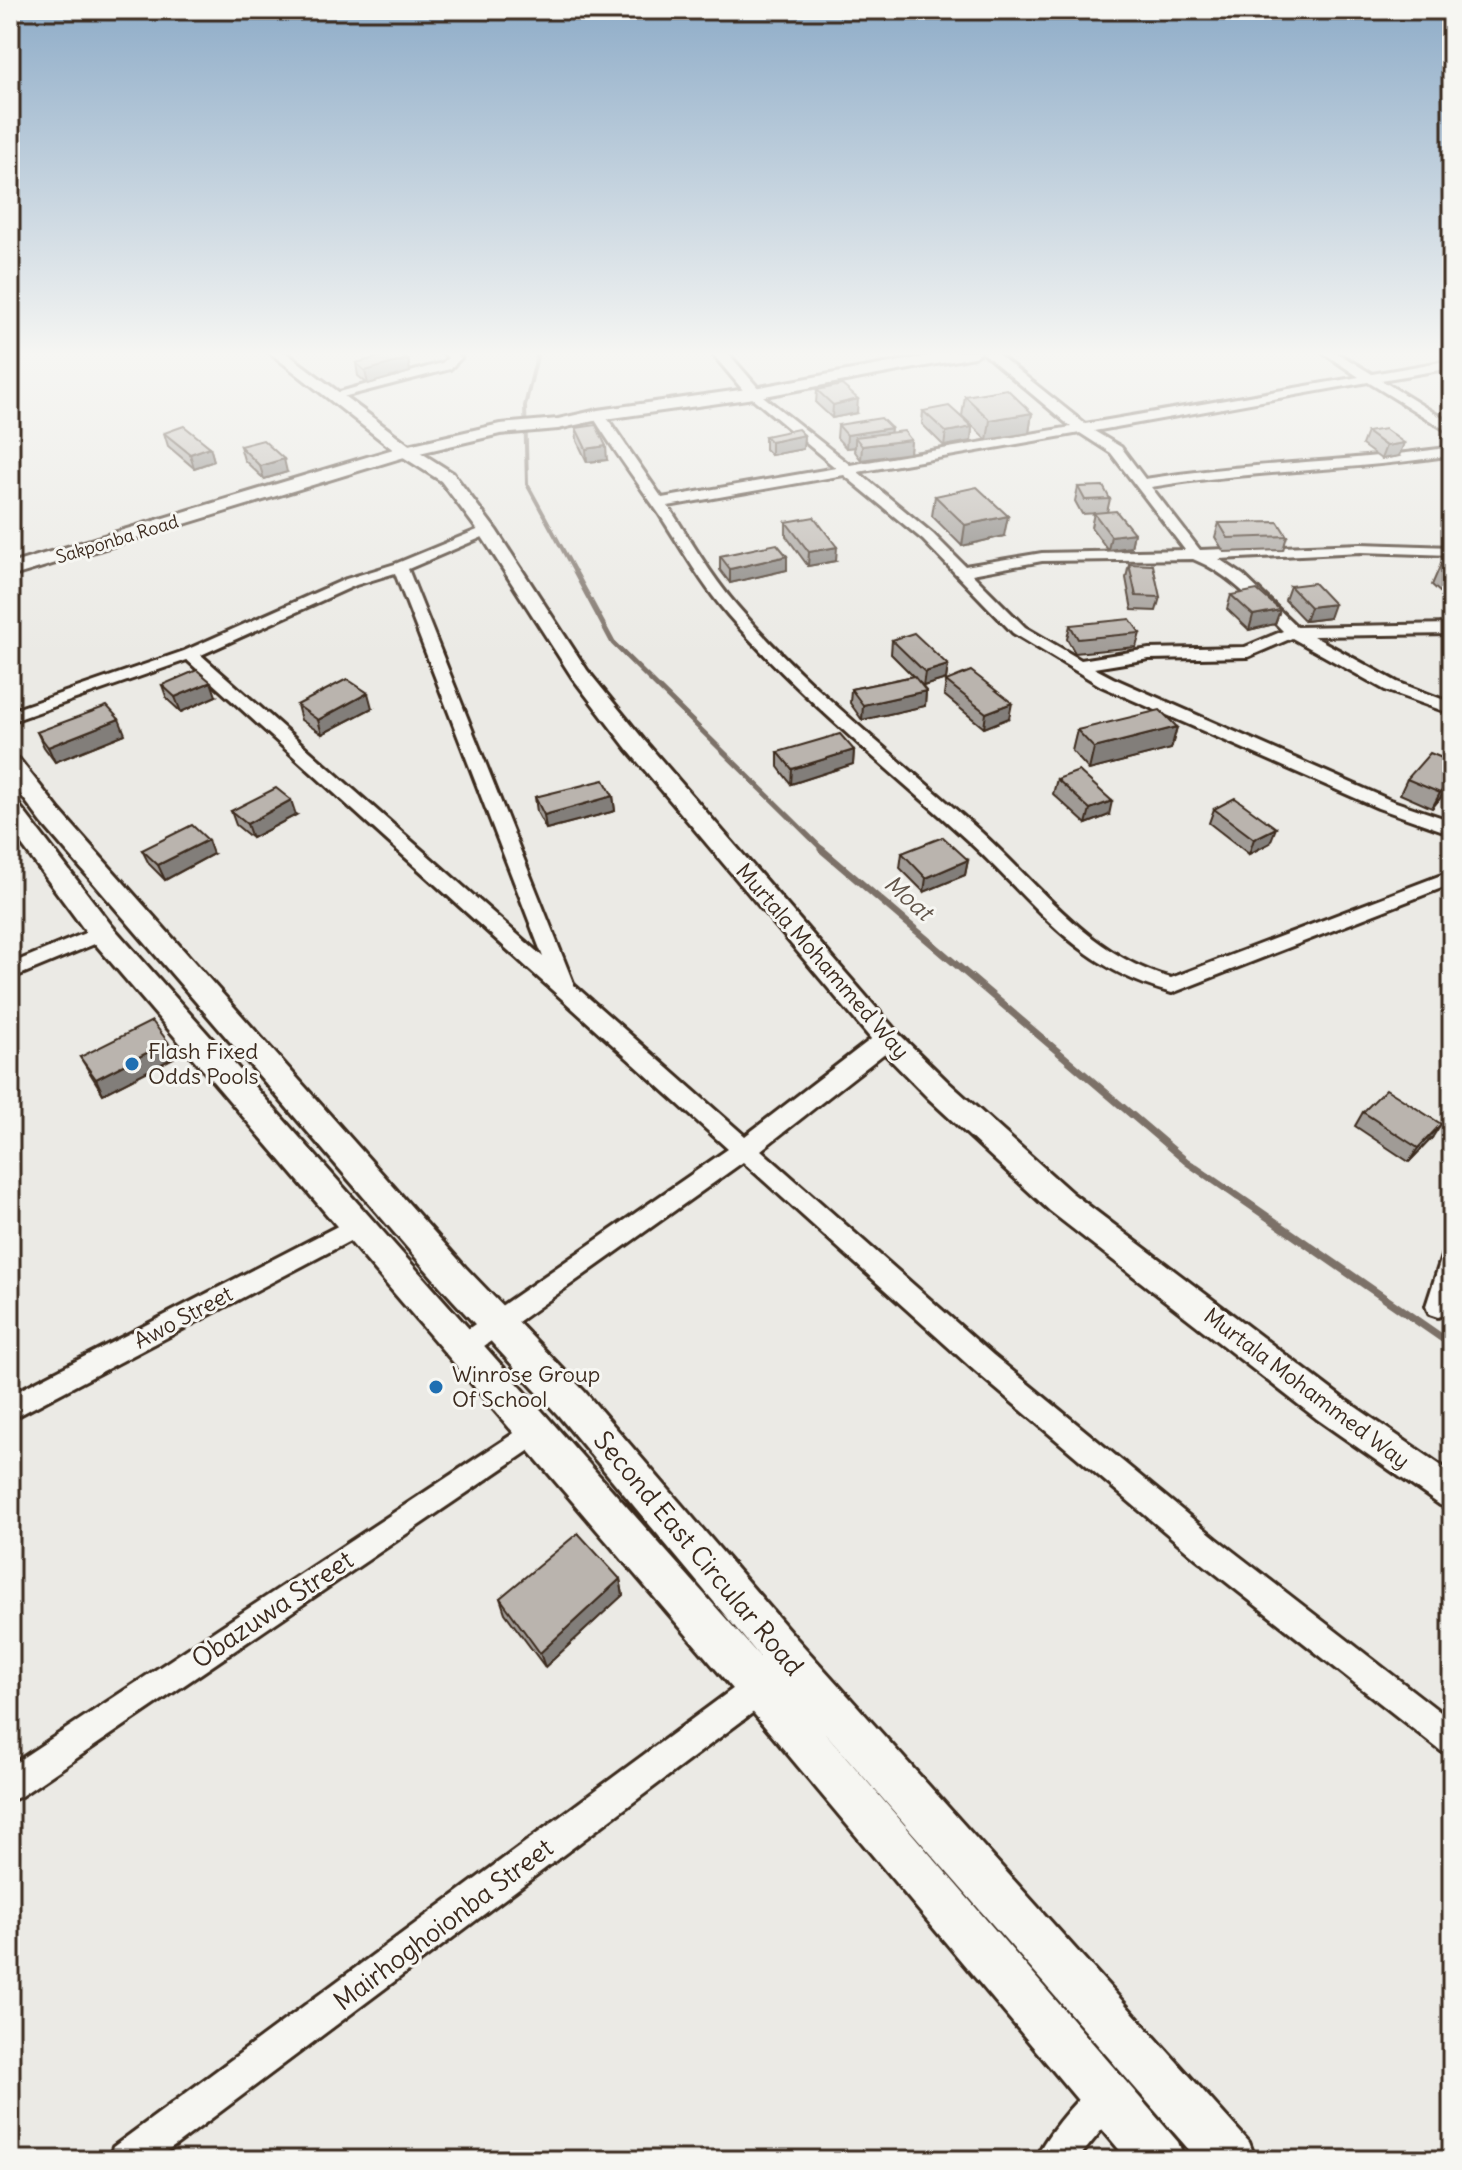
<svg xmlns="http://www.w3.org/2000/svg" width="1462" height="2170" viewBox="0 0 1462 2170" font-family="Delius,sans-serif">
<rect width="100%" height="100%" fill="#ebeae5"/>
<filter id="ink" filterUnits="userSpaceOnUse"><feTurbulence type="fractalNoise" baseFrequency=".0125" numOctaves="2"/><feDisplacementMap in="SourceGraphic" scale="16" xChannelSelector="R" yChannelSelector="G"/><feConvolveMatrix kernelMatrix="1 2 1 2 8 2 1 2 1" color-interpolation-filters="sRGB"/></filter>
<g filter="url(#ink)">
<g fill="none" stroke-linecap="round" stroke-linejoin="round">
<path stroke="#7c7167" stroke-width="4" d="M538,352L525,406L527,484L576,574"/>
<path stroke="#7c7167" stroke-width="5" d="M575,572L613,643L824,851"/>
<path stroke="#7c7167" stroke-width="7" d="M821,849L1187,1162L1238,1197"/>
<path stroke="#7c7167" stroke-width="8" d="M1236,1195L1452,1345"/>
<g stroke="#3b2a1e" stroke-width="6">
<g id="minor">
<path d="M443,352H455L461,358L450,369L335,399L329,395L442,363L448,358Z"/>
<path d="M982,352H995L1085,424L1359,377L1322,352H1336L1372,374L1452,360V368L1381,380L1452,424V434L1368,382L1094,431L1121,447L1145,479C1247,462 1350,463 1452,447V455C1352,471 1251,470 1151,487L1200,550L1361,544L1452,547V555L1361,552L1219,559L1243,575L1297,627L1452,624V634L1313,636L1397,682L1452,703V714L1385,690L1292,638L1248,657L1149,659L1094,668L1113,678L1390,800L1452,821V834L1378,808L1101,686L1013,633L923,540L844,475L668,506C690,539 710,575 737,606C809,690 899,758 981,832C1040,886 1091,957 1171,978L1452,871V884L1172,993C1074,967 1037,904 967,840C886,766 800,698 728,615C702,585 682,549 660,515C637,482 613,449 592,415L603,412L662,498L836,468L750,396V390L754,389L850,465L1071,427ZM1080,433L1111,453L1185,550L1042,553L965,566L933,534L858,472ZM1193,559C1230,574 1255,603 1283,631L1245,647L1149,649L1081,660L1025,627L972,574L1042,561Z"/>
<path d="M487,526L492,527V533L408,569L574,985L745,1136L879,1033H895L898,1039L895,1045L761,1150L993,1355L1217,1539L1452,1721V1755L1441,1751L1197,1559L975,1371L743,1162L470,1356L461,1359L452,1356L448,1348L452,1340L728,1149L187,660L10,722V711L184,651L346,579L395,564ZM395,573L543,957L201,655L356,585Z"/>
<path d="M102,926L109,928L112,933L109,938L10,979V964Z"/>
<path d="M357,1216L365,1219L369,1226L365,1233L10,1420V1395Z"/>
<path d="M1452,1250V1301L1447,1314L1438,1317L1429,1314L1426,1306L1443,1253Z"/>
<path d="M534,1420L543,1423L547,1432L543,1441L21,1796L10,1801V1766Z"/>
<path d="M760,1673L771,1677L775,1688L771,1699L156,2160H108L113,2147L749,1677Z"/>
<path d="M1105,2079L1118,2084L1123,2097L1118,2110L1077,2160H1035C1044,2137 1082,2089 1105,2079Z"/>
</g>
</g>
<g stroke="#3b2a1e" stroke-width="6">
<g id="tertiary">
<path d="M269,352H285L412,447L453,473L496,530L587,670L643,739L897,1032L948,1082L1072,1193L1341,1397L1452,1473V1510L1440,1505L1317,1419L1050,1211L928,1098L877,1046L627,749L572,677L479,532L441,481L400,455Z"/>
<path d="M711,352H727L760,390V396H748Z"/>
</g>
</g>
<g stroke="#3b2a1e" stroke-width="6">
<g id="secondary">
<path d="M950,352H982L974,357L754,398L598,420L558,429L500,434L411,455L10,577V564L400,447L500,424L558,419L598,410L754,388Z"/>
<path d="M10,757L19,759L60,811L465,1267L584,1391L796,1638L1249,2142L1256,2160H1198L821,1728L1178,2142L1185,2160H1128L745,1703L92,940L10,829V803L19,805L112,926L760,1657L558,1415L441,1287L42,823L10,780Z"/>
</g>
</g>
<use href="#minor" fill="#f6f6f2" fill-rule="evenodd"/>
<use href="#tertiary" fill="#f6f6f2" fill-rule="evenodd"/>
<use href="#secondary" fill="#f6f6f2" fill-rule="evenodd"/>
</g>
<g fill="#a09b96" stroke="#3b2a1e" stroke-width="2">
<path d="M408,359L410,372L368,384L358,376L356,363Z"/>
<path d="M817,390L857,413L832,418L816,403Z"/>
<path d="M965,396L1032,413L1029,433L987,440L962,416Z"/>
<path d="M923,411L972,427L971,441L944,446L922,424Z"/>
<path d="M838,425L891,428L890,432L911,440L910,453L861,460L854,450L855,447L846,448L837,438Z"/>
<path d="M576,428L607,460L587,462L577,441Z"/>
<path d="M1367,432L1399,456L1381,459L1362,445Z"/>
<path d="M164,433L210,447L214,461L194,468L168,446Z"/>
<path d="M804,435L803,449L771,455L765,449V436Z"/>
<path d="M240,446L287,472L264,479L244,460Z"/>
<path d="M1078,487L1110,499L1107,512L1134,533L1131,547L1108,550L1091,527L1094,513H1098L1082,514L1075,501Z"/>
<path d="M935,496L1004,536L962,546L932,516Z"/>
<path d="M786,522L836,561L808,566L786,536Z"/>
<path d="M1219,523L1287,536L1283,550L1224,552L1215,537Z"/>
<path d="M720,556H787V570L730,583L720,570Z"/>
<path d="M1452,563V603L1432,585L1441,564Z"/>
<path d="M1129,564L1160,597L1156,611L1132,610L1126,578Z"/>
<path d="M1290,586L1329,618L1305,621L1285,600Z"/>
<path d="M1231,595L1280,610L1275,624L1249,630L1227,609Z"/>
<path d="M1070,625L1140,633L1136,647L1075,653L1067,639Z"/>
<path d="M892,640L948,665L946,679L923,686L919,682L926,691L925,706L862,720L850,703L851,689L913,676L891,654Z"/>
<path d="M946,681L1009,718L984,728L944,695Z"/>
<path d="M162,685L216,696L181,712L167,699Z"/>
<path d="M297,705L372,708L322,734L301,720Z"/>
<path d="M1177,727L1171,749L1089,770L1072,751L1077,730Z"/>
<path d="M37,732L125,734L55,762L44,747Z"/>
<path d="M854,750L853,764L791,784L778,767V752Z"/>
<path d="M1057,779L1109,815L1086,824L1053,794Z"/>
<path d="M1407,779L1452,784L1432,808L1400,794Z"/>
<path d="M613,796L615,811L546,829L537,812L535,797Z"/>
<path d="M1214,809L1270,843L1249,854L1209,823Z"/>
<path d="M231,811L296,815L252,838L236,825Z"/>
<path d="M142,850L213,854L165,880L149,864Z"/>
<path d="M902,853L968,860L965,875L924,892L900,868Z"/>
<path d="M80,1057H175L103,1094Z"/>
<path d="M1363,1112L1432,1138L1409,1162L1355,1126Z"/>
<path d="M620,1579L623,1595L545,1667L505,1613L500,1598Z"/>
</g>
<g fill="#827e7a" stroke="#3b2a1e" stroke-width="2">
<path d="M408,359L410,372L368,384L365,371Z"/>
<path d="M858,399L857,413L832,418L833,405Z"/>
<path d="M1032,413L1029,433L987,440L990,420Z"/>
<path d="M972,427L971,441L944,446L946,432Z"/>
<path d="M891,428L889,441L855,437V447L846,448L847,435Z"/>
<path d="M804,435L803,449L771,455V442Z"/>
<path d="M911,440L910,453L861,460L862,446Z"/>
<path d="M1404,443L1399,456L1381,459L1386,446Z"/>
<path d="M606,446L607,460L587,462L586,449Z"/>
<path d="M210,447L214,461L194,468L190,454Z"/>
<path d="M284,459L287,472L264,479L260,466Z"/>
<path d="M1008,516L1004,536L962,546L965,525Z"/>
<path d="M1134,533L1131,547L1108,550L1111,536Z"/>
<path d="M837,547L836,561L808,566L809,552Z"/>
<path d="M787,556V570L730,583V569Z"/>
<path d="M1334,604L1329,618L1305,621L1310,607Z"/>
<path d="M1280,610L1275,624L1249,630L1253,615Z"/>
<path d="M948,665L946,679L923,686L925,672Z"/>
<path d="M211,682L216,696L181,712L175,697Z"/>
<path d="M926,691L925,706L862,720L863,705Z"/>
<path d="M368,693L372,708L322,734L318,720Z"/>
<path d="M1012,703L1009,718L984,728L986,713Z"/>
<path d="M119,719L125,734L55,762L48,747Z"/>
<path d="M1177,727L1171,749L1089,770L1094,748Z"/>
<path d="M854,750L853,764L791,784L792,769Z"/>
<path d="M1452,779V784L1432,808L1440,793Z"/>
<path d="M613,796L615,811L546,829L544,815Z"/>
<path d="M291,800L296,815L252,838L247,824Z"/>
<path d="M1112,801L1109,815L1086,824L1090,809Z"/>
<path d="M1276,828L1270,843L1249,854L1254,839Z"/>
<path d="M208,840L213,854L165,880L158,865Z"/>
<path d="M968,860L965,875L924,892L926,878Z"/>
<path d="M168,1042L175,1057L103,1094L96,1079Z"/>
<path d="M1441,1124L1432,1138L1409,1162L1418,1148Z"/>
<path d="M620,1579L623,1595L545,1667L540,1653Z"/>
</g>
<g fill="#bab4ae" stroke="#3b2a1e" stroke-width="2">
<path d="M398,352L408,359L365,371L356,363Z"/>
<path d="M842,385L858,399L833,405L817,390Z"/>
<path d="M1007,389L1032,413L990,420L965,396Z"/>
<path d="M949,406L972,427L946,432L923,411Z"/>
<path d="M881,418L891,428L847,435L838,425Z"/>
<path d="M596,425L606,446L586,449L576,428Z"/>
<path d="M184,426L210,447L190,454L164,433Z"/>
<path d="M798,429L804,435L771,442L765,436Z"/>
<path d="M1385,429L1404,443L1386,446L1367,432Z"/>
<path d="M904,431L911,440L862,446L855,437Z"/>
<path d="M263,440L284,459L260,466L240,446Z"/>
<path d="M1103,486L1110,499L1085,500L1078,487Z"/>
<path d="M977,487L1008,516L965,525L935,496Z"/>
<path d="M1116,511L1134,533L1111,536L1094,513Z"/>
<path d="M814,517L837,547L809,552L786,522Z"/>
<path d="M1278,522L1287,536L1228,538L1219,523Z"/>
<path d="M777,544L787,556L730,569L720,556Z"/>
<path d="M1452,563V574L1441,564Z"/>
<path d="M1129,564L1153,565L1160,597L1136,596Z"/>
<path d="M1314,583L1334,604L1310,607L1290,586Z"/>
<path d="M1257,590L1280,610L1253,615L1231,595Z"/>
<path d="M1130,619L1140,633L1078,639L1070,625Z"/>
<path d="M914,633L948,665L925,672L892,640Z"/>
<path d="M197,670L211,682L175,697L162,685Z"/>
<path d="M971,671L1012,703L986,713L946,681Z"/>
<path d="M914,676L926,691L863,705L851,689Z"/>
<path d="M347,679L368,693L318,720L297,705Z"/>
<path d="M107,706L119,719L48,747L37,732Z"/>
<path d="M1160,710L1177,727L1094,748L1077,730Z"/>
<path d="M840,734L854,750L792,769L778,752Z"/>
<path d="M1430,753L1452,762V779L1440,793L1407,779Z"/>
<path d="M1079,771L1112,801L1090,809L1057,779Z"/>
<path d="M604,780L613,796L544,815L535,797Z"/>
<path d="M276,788L291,800L247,824L231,811Z"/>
<path d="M1235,798L1276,828L1254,839L1214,809Z"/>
<path d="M192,825L208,840L158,865L142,850Z"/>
<path d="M943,837L968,860L926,878L902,853Z"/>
<path d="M152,1021L168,1042L96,1079L80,1057Z"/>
<path d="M1386,1089L1441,1124L1418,1148L1363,1112Z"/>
<path d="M578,1533L620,1579L540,1653L500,1598Z"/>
</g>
</g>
<linearGradient id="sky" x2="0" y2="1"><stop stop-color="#8eacc8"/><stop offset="0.54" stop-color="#f6f6f3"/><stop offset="1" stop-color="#f6f6f3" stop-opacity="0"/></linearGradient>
<rect width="1462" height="655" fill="url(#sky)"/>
<g fill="#1f6fb2" stroke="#f6f6f2" stroke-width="3">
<circle cx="132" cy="1064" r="8"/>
<circle cx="436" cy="1387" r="8"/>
</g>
<g text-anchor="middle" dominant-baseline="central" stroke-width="6" stroke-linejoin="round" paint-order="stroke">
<g font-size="18" fill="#3b2a1e" stroke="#f6f6f2">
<text transform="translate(117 539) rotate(-17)">Sakponba Road</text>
</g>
<g font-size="22" fill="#3b2a1e" stroke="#f6f6f2">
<text transform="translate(823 961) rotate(49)">Murtala Mohammed Way</text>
<text transform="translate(183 1317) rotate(-28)">Awo Street</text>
<text transform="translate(1307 1388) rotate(37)">Murtala Mohammed Way</text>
</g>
<g font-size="22" fill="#3b2a1e" stroke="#f6f6f2" text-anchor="start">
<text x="148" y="1051">Flash Fixed<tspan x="148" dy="25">Odds Pools</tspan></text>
<text x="452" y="1374">Winrose Group<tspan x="452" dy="25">Of School</tspan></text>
</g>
<g font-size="24" font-style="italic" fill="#615449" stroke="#f6f6f2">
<text transform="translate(909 897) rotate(41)">Moat</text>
</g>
<g font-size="26" fill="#3b2a1e" stroke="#f6f6f2">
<text transform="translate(699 1553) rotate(50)">Second East Circular Road</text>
<text transform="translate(272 1609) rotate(-34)">Obazuwa Street</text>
<text transform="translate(443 1924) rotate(-37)">Mairhoghoionba Street</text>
</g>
</g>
<rect width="1462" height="2170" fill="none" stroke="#f6f6f2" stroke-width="40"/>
<rect x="20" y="20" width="1422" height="2130" fill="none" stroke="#3b2a1e" stroke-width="3" filter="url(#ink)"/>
</svg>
